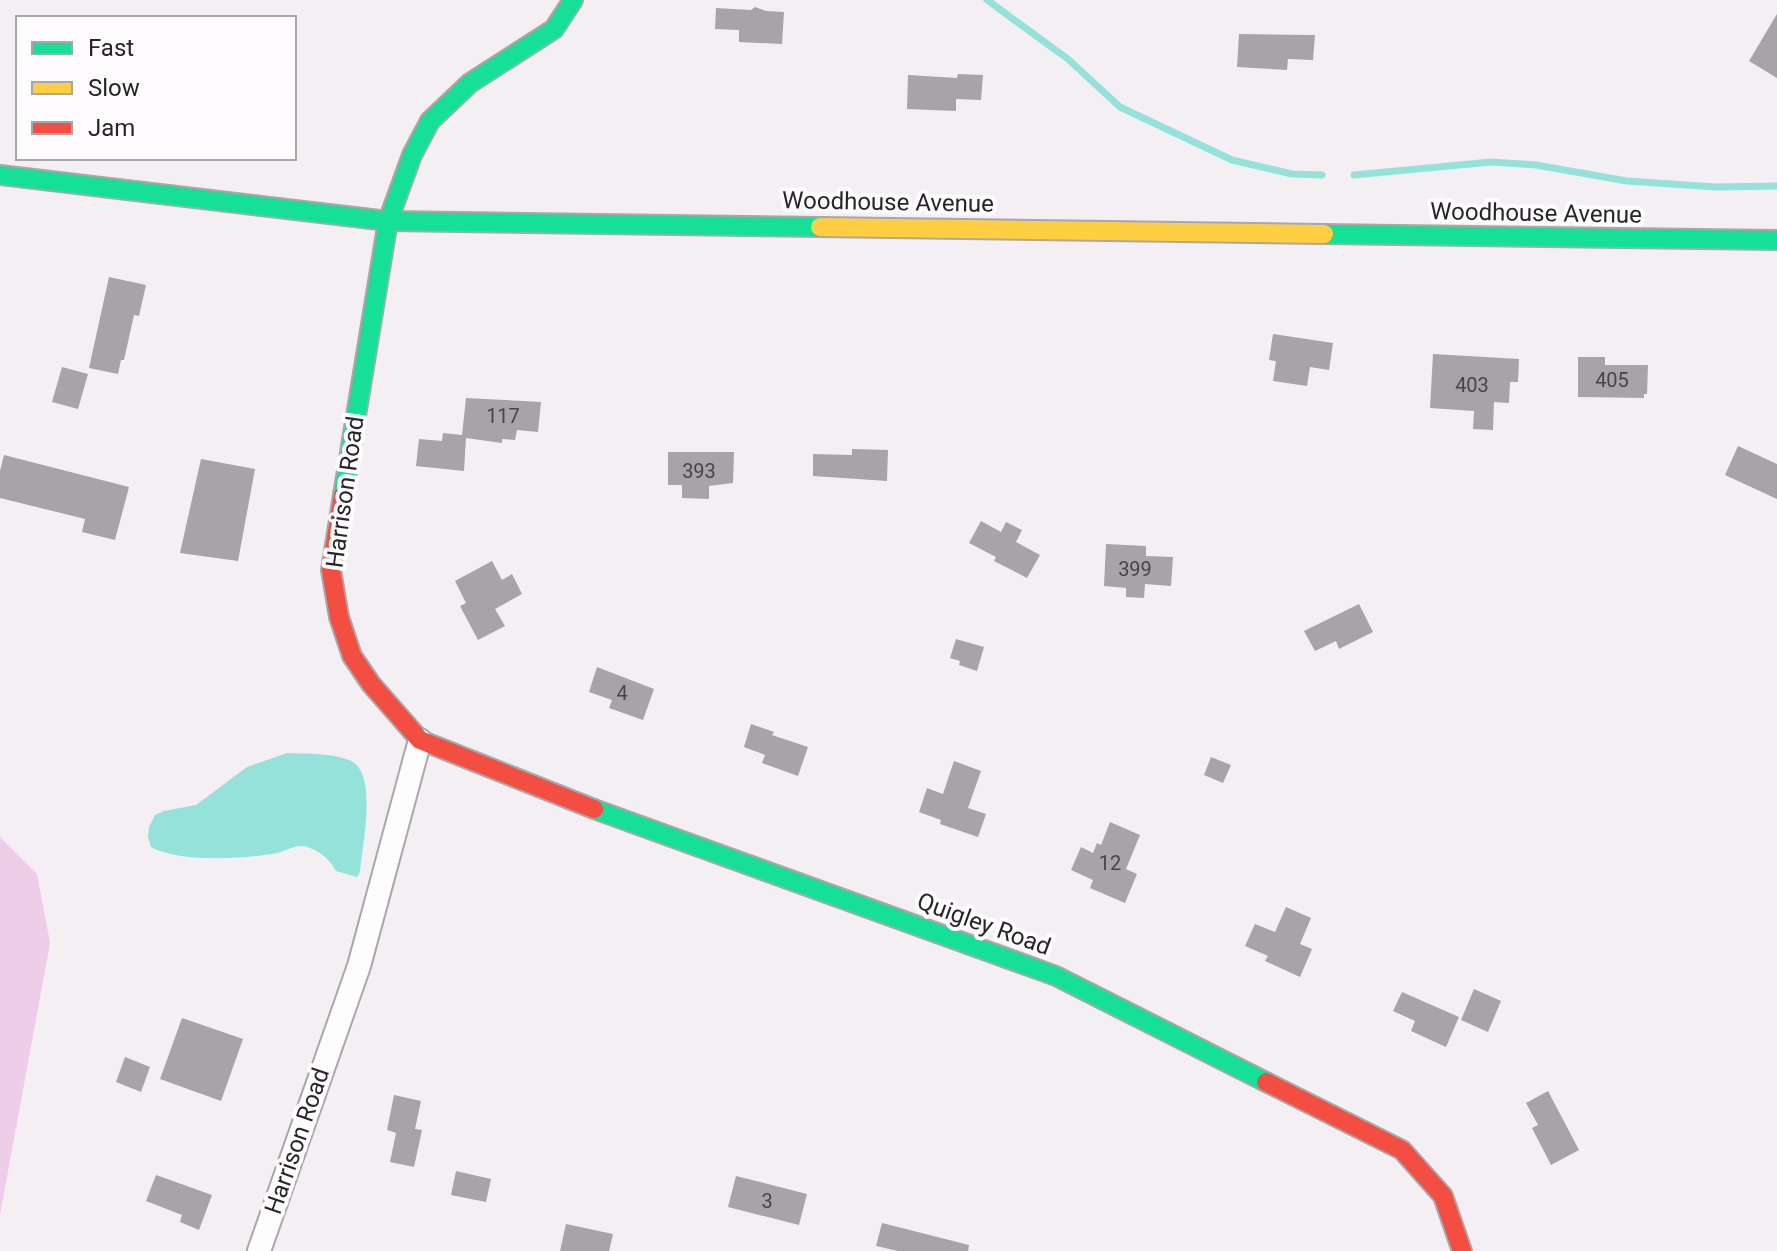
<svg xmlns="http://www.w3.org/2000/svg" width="1777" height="1251" viewBox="0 0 1777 1251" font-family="Roboto,sans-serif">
<rect width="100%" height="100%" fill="#f3eff3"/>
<path fill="#edcde8" d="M0,837L37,874L50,943L0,1215Z"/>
<path fill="#95e2da" d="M287,753C306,754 331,753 349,760C379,771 362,846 360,872L357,877L336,871C330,859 316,847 301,846C293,846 285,851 277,853C245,859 180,863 151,847L148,837L149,827L155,815L164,811L196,805L247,767Z"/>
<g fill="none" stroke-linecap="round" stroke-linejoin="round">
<g stroke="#95e2da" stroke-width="7">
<path d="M987,0L1068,59L1120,107L1232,160L1292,174L1322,175"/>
<path d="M1354,175L1491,162L1536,165L1627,181L1716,187L1777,186"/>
</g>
</g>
<g fill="#a7a3a6">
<path d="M755,7L766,11L784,12L782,44L739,42V30L715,29L716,8L751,10Z"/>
<path d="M1777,14V78L1749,61Z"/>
<path d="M1239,34L1315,35L1313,60L1288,59L1287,70L1237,67Z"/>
<path d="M958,74L983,75L981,100L956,99V111L907,109L908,75L957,78Z"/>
<path d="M109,277L146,285L139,316L134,315L124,360H121L118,374L89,368Z"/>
<path d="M1273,334L1333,343L1329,370L1310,367L1307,386L1273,381L1276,361L1269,360Z"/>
<path d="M1433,354L1519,359L1518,382H1510L1509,403L1494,402L1493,430L1473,429L1474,411L1430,408Z"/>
<path d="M1578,357H1605V365H1648L1647,394H1644V398L1578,397Z"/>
<path d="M62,367L88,374L78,409L52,402Z"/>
<path d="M466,398L541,402L538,432L517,430L515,440L502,439V443L466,438L464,471L416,466L419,439L442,441L443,433L462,435Z"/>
<path d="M1738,446L1777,464V499L1725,475Z"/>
<path d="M852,449L888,450L887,481L813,476V454L852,455Z"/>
<path d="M668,452H734L733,483L709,486V499L682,498V485H668Z"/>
<path d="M4,455L129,487L115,540L82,532L85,519L0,498V471Z"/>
<path d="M201,459L255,469L238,561L180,553Z"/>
<path d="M981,521L1001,532L1006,522L1022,530L1016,542L1040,555L1027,578L994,561L996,557L969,543Z"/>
<path d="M1106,544L1146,546V556L1173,557L1171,586L1145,584L1144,598L1126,597V588L1104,586Z"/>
<path d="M492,561L502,580L512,574L522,594L495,609L505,626L478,640L460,606L466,603L455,581Z"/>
<path d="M1359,604L1373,632L1339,649L1336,641L1315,651L1304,631Z"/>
<path d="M956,639L984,647L977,671L959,665L960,661L950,658Z"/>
<path d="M597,667L654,689L643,720L609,708L612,700L589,692Z"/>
<path d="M751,724L774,732L772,735L808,747L798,776L762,763L765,755L744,747Z"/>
<path d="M1211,757L1231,765L1223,783L1204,775Z"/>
<path d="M954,761L981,771L968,808L986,814L978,837L940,824L941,820L919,812L927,788L943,794Z"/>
<path d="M1110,822L1140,835L1126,869L1137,874L1125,903L1090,888L1093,880L1071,870L1081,847L1093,853L1097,843L1101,845Z"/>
<path d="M1286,907L1311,918L1300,944L1312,949L1300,977L1265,961L1268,956L1245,946L1255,924L1275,932Z"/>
<path d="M1474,989L1501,1001L1488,1032L1461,1020Z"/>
<path d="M1402,992L1459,1017L1446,1047L1411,1031L1415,1021L1393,1011Z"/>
<path d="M182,1018L243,1039L221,1101L160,1079Z"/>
<path d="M125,1057L150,1067L141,1092L116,1082Z"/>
<path d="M1548,1091L1579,1150L1551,1165L1532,1128L1538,1125L1526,1103Z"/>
<path d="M394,1095L421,1101L415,1129L422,1130L414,1167L390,1162L396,1133L387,1130Z"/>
<path d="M456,1171L491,1179L486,1202L451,1195Z"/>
<path d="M156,1175L212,1195L199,1230L180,1222L182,1215L146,1201Z"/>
<path d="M736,1176L807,1194L799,1225L728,1207Z"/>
<path d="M882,1223L969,1245L968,1251H898L876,1246Z"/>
<path d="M566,1224L613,1234L609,1251H560Z"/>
</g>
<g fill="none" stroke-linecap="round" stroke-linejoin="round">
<g stroke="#aaa6a9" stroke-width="26">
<path id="street" d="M259,1251L359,966L420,740"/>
</g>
<g stroke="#aaa6a9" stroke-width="22">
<g id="fast">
<path d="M0,175L388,221L820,227"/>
<path d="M1324,234L1777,240"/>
<path d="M343,495L388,221L412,155L430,121L470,83L554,29L573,0"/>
<path d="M594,809L1056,976L1266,1082"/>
</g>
</g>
<g stroke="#aaa6a9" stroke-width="22">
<path id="slow" d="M820,227L1324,234"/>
</g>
<g stroke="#aaa6a9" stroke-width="22">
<g id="jam">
<path d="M343,495L331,570L339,617L352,656L371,684L420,740L594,809"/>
<path d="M1266,1082L1402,1150L1443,1196L1462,1251"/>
</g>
</g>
<use href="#street" stroke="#fdfdfd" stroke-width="22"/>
<use href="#fast" stroke="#16e098" stroke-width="18"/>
<use href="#slow" stroke="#ffcf43" stroke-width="18"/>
<use href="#jam" stroke="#f24e42" stroke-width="18"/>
</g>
<g text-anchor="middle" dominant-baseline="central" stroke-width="8" stroke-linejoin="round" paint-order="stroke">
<g font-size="20" fill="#484447">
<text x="1612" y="380">405</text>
<text x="1472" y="385">403</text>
<text x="503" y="416">117</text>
<text x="699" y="471">393</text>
<text x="1135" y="569">399</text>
<text x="622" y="693">4</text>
<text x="1110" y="863">12</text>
<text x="767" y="1201">3</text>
</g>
<g font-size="24" fill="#282527" stroke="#fefcfe">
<text transform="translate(888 202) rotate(1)">Woodhouse Avenue</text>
<text transform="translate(1536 213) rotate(1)">Woodhouse Avenue</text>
<text transform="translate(345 492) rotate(-82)">Harrison Road</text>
<text transform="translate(984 924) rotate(20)">Quigley Road</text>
<text transform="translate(297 1141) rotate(-71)">Harrison Road</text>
</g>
</g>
<rect x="16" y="16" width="280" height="144" fill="#fefcfe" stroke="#a8a6a8" stroke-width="2"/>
<rect x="32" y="42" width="40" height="12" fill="#16e098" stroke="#a8a6a8" stroke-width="2"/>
<text x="88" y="56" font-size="24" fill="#282527">Fast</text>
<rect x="32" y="82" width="40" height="12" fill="#ffcf43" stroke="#a8a6a8" stroke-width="2"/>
<text x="88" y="96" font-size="24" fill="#282527">Slow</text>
<rect x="32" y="122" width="40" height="12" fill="#f24e42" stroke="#a8a6a8" stroke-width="2"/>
<text x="88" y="136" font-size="24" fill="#282527">Jam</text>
</svg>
